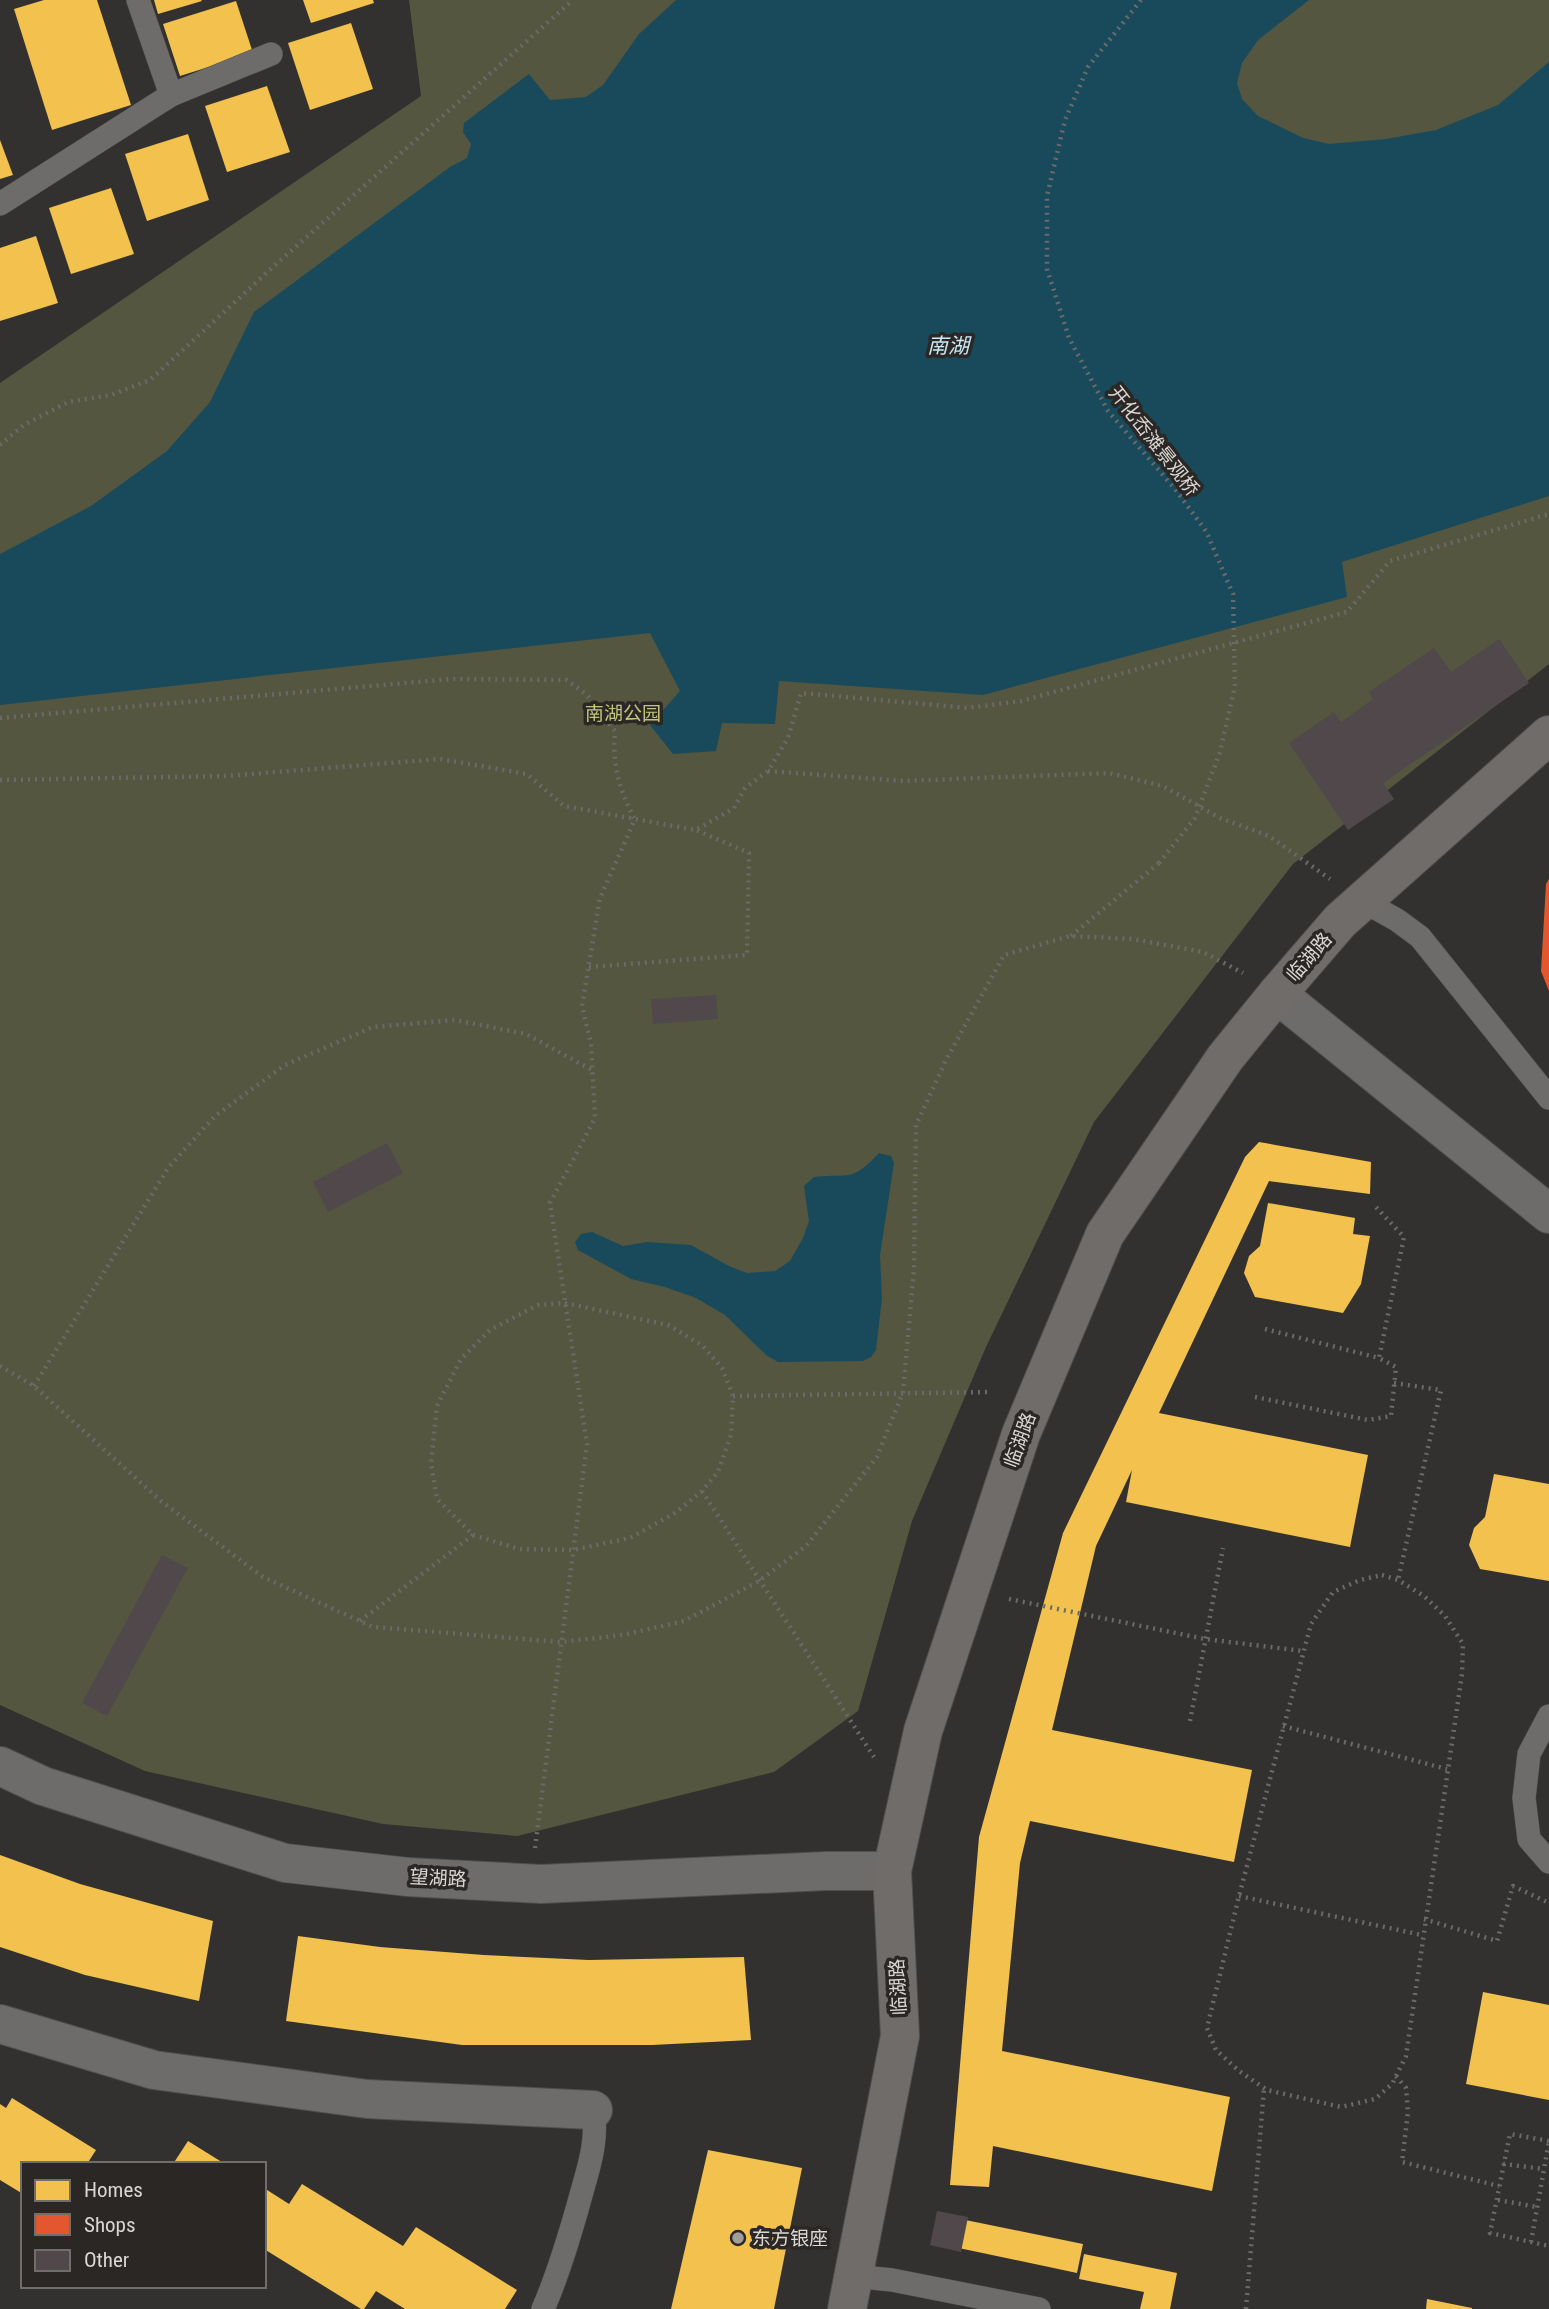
<svg xmlns="http://www.w3.org/2000/svg" width="1549" height="2309" viewBox="0 0 1549 2309" font-family="'Roboto Condensed','Noto Sans SC',sans-serif">
<rect width="100%" height="100%" fill="#33312f"/>
<path fill="#54563f" d="M409,0H1549V664L1293,864L1094,1122L986,1347L912,1521L858,1711L774,1772L517,1836L383,1824L145,1771L0,1705V383L421,96Z"/>
<g fill="#184a5c">
<path d="M676,0H1309L1258,40L1242,63L1237,83L1242,99L1258,116L1303,138L1329,144L1386,139L1436,130L1498,105L1549,62V496L1342,562L1347,597L983,695L779,681L775,724L722,723L716,751L673,754L650,725L680,691L650,633L0,705V554L91,506L167,451L210,402L254,312L450,167L467,158L471,144L463,132L464,123L529,74L550,100L586,97L603,85L639,34Z"/>
<path d="M879,1153L891,1156L894,1163L880,1255L882,1298L876,1350L871,1357L863,1361L778,1362L766,1355L725,1315L696,1298L665,1287L631,1279L578,1250L575,1242L581,1234L592,1232L623,1246L647,1242L691,1245L729,1266L747,1273L775,1271L790,1261L803,1238L809,1221L804,1186L814,1177C850,1173 851,1183 879,1153Z"/>
</g>
<g fill="#f2c14e">
<path d="M44,0H97L131,105L52,130L14,9Z"/>
<path d="M154,0H201L202,1L158,14Z"/>
<path d="M303,0H373L374,3L311,23Z"/>
<path d="M236,1L253,53L180,76L163,24Z"/>
<path d="M351,23L373,89L310,110L288,43Z"/>
<path d="M267,86L290,152L227,172L205,106Z"/>
<path d="M188,134L209,200L147,221L125,154Z"/>
<path d="M0,140L13,175L0,179Z"/>
<path d="M111,188L134,254L71,274L49,208Z"/>
<path d="M36,236L58,303L0,321V248Z"/>
<path d="M1259,1142L1371,1162L1370,1194L1269,1181L1159,1413L1368,1455L1350,1547L1126,1502L1132,1470L1096,1546L1052,1730L1252,1770L1234,1862L1030,1821L1020,1863L1002,2051L1230,2097L1212,2191L993,2146L989,2187L950,2185L979,1837L1063,1533L1245,1157Z"/>
<path d="M1268,1203L1355,1218L1353,1234L1370,1236L1361,1284L1343,1313L1255,1297L1244,1273L1249,1256L1260,1246Z"/>
<path d="M1494,1474L1549,1484V1581L1480,1569L1469,1545L1474,1528L1485,1517Z"/>
<path d="M0,1855L80,1884L213,1921L199,2001L85,1975L0,1947Z"/>
<path d="M298,1936L380,1947L484,1955L589,1960L744,1957L751,2040L652,2045H462L286,2021Z"/>
<path d="M1483,1992L1549,2005V2100L1466,2084Z"/>
<path d="M12,2098L96,2150L87,2164H23V2194L0,2180V2104L6,2108Z"/>
<path d="M188,2141L225,2164H173Z"/>
<path d="M708,2150L802,2168L774,2309H671Z"/>
<path d="M302,2184L403,2246L416,2227L517,2290L505,2309H405L376,2291L364,2309H361L264,2249V2188L289,2204Z"/>
<path d="M941,2215L1083,2244L1077,2273L935,2243Z"/>
<path d="M1084,2254L1177,2273L1170,2309H1140L1144,2292L1079,2279Z"/>
<path d="M1427,2299L1472,2308V2309H1426Z"/>
</g>
<path fill="#e4572e" d="M1549,879V991L1541,971L1546,884Z"/>
<g fill="#50484b">
<path d="M1499,639L1529,683L1383,783L1394,799L1348,830L1289,743L1334,712L1341,722L1373,699L1369,692L1434,648L1451,672Z"/>
<path d="M716,995L718,1019L653,1024L651,999Z"/>
<path d="M387,1143L403,1173L328,1212L313,1182Z"/>
<path d="M162,1555L188,1568L107,1716L82,1703Z"/>
<path d="M937,2211L968,2217L961,2252L930,2245Z"/>
</g>
<g fill="none" stroke-linecap="round" stroke-linejoin="round">
<g stroke="#514f4d" stroke-width="24">
<g id="lane">
<path d="M138,0L171,95"/>
<path d="M0,204L171,95L271,54"/>
<path d="M1363,901L1397,920L1420,937L1549,1098"/>
<path d="M1549,1716L1529,1754L1524,1798L1529,1839L1549,1862"/>
<path d="M853,2276L892,2280L1039,2309"/>
<path d="M543,2309C558,2275 568,2241 578,2206C586,2175 599,2143 593,2110"/>
</g>
</g>
<g stroke="#514f4d" stroke-width="40">
<g id="street">
<path d="M1277,994L1549,1214"/>
<path d="M0,1766L43,1786L285,1863L408,1877L541,1884L826,1871H892"/>
<path d="M0,2024L154,2070L367,2099L593,2110"/>
</g>
</g>
<g stroke="#514f4d" stroke-width="40">
<path id="secondary" d="M847,2309L900,2036L892,1871L923,1731L1021,1434L1105,1234L1225,1058L1277,994L1340,921L1549,735"/>
</g>
<g stroke="#6c6a69" stroke-width="4.5" stroke-dasharray="2 5" stroke-linecap="butt">
<path d="M0,445L24,425L68,402L111,395L150,380L273,267L573,0"/>
<path d="M0,718L452,679L567,680L587,695L615,731C612,764 619,789 634,818"/>
<path d="M768,771L904,781L1109,773L1163,786L1220,818L1269,836L1330,879"/>
<path d="M0,780L226,776L440,759L527,774L564,806L696,830L734,808L745,788L768,771L788,738L801,693L968,708L1021,701L1347,612L1390,561L1549,514"/>
<path d="M1071,936L1159,863"/>
<path d="M589,967L747,955L749,853L696,830"/>
<path d="M565,1303L668,1325L703,1346L722,1368L733,1396L731,1435L718,1472L702,1491L675,1513L630,1538L573,1550L519,1549L473,1535L437,1499L431,1464L437,1406L461,1359L490,1330L538,1305Z"/>
<path d="M1265,1329L1379,1358L1404,1237L1374,1205"/>
<path d="M0,1366L34,1386L161,1501L263,1577L373,1627L561,1642L623,1635L684,1621L759,1581L806,1546L877,1457L903,1392L914,1269L916,1125L947,1058L1004,955L1070,936L1133,939L1203,952L1243,973"/>
<path d="M1394,1383L1441,1390L1398,1580"/>
<path d="M34,1386L168,1168L215,1116L285,1065L373,1027L455,1020L526,1034L592,1070"/>
<path d="M733,1396L988,1392"/>
<path d="M1255,1397L1368,1420L1391,1416L1396,1367L1379,1358"/>
<path d="M702,1491L874,1757"/>
<path d="M1382,1575L1398,1580L1424,1596L1445,1616L1463,1644L1462,1674L1406,2056L1392,2084L1375,2099L1341,2107L1267,2090L1239,2071L1216,2050L1207,2028L1239,1896L1311,1624L1333,1592L1360,1580Z"/>
<path d="M1009,1599L1205,1639L1303,1651"/>
<path d="M360,1621L473,1535"/>
<path d="M1190,1721L1223,1548"/>
<path d="M1283,1726L1447,1769"/>
<path d="M535,1848L587,1444L550,1203L595,1118L591,1044L582,1006L600,898L635,819"/>
<path d="M1239,1896L1422,1935"/>
<path d="M1424,1919L1497,1941L1513,1886L1549,1903"/>
<path d="M1396,2076L1406,2088L1408,2112L1402,2162L1499,2186"/>
<path d="M1549,2141L1510,2134L1490,2233L1549,2246"/>
<path d="M1503,2164L1544,2169"/>
<path d="M1498,2200L1537,2207"/>
<path d="M1531,2242L1549,2141"/>
<path d="M1246,2309L1264,2088"/>
</g>
<use href="#lane" stroke="#6e6c6b" stroke-width="23"/>
<use href="#street" stroke="#6e6c6b" stroke-width="38"/>
<use href="#secondary" stroke="#706c6a" stroke-width="38"/>
<path stroke="#6c6a69" stroke-width="4.5" stroke-dasharray="2 5" stroke-linecap="butt" d="M1141,0L1088,67L1065,120L1047,196V269L1069,338L1108,411L1175,489L1206,531L1233,594L1235,686L1220,752L1195,818L1159,863"/>
</g>
<circle fill="#a09d9b" stroke="#2b2724" stroke-width="2.5" cx="738" cy="2238" r="7"/>
<g text-anchor="middle" dominant-baseline="central" stroke-width="7" stroke-linejoin="round" paint-order="stroke">
<g font-size="19" fill="#dad7d5" stroke="#2b2724">
<text transform="translate(1154 441) rotate(52)">开化岙滩景观桥</text>
<text transform="translate(1309 957) rotate(-49)">临湖路</text>
<text transform="translate(1020 1440) rotate(-70)">临湖路</text>
<text transform="translate(438 1878) rotate(3)">望湖路</text>
<text transform="translate(898 1987) rotate(-93)">临湖路</text>
</g>
<g font-size="19" fill="#c1c67d" stroke="#2b2724">
<text x="623" y="713">南湖公园</text>
</g>
<g font-size="19" fill="#dad7d5" stroke="#2b2724" text-anchor="start">
<text x="752" y="2238">东方银座</text>
</g>
<g font-size="21" font-style="italic" fill="#c9e8f6" stroke="#2b2724">
<text x="948" y="346">南湖</text>
</g>
</g>
<rect x="21" y="2162" width="245" height="126" fill="#2b2724" stroke="#716d6b" stroke-width="2"/>
<rect x="35" y="2180" width="35" height="21" fill="#f2c14e" stroke="#716d6b" stroke-width="2"/>
<text x="84" y="2197" font-size="21" fill="#dad7d5">Homes</text>
<rect x="35" y="2214" width="35" height="21" fill="#e4572e" stroke="#716d6b" stroke-width="2"/>
<text x="84" y="2232" font-size="21" fill="#dad7d5">Shops</text>
<rect x="35" y="2250" width="35" height="21" fill="#50484b" stroke="#716d6b" stroke-width="2"/>
<text x="84" y="2267" font-size="21" fill="#dad7d5">Other</text>
</svg>
